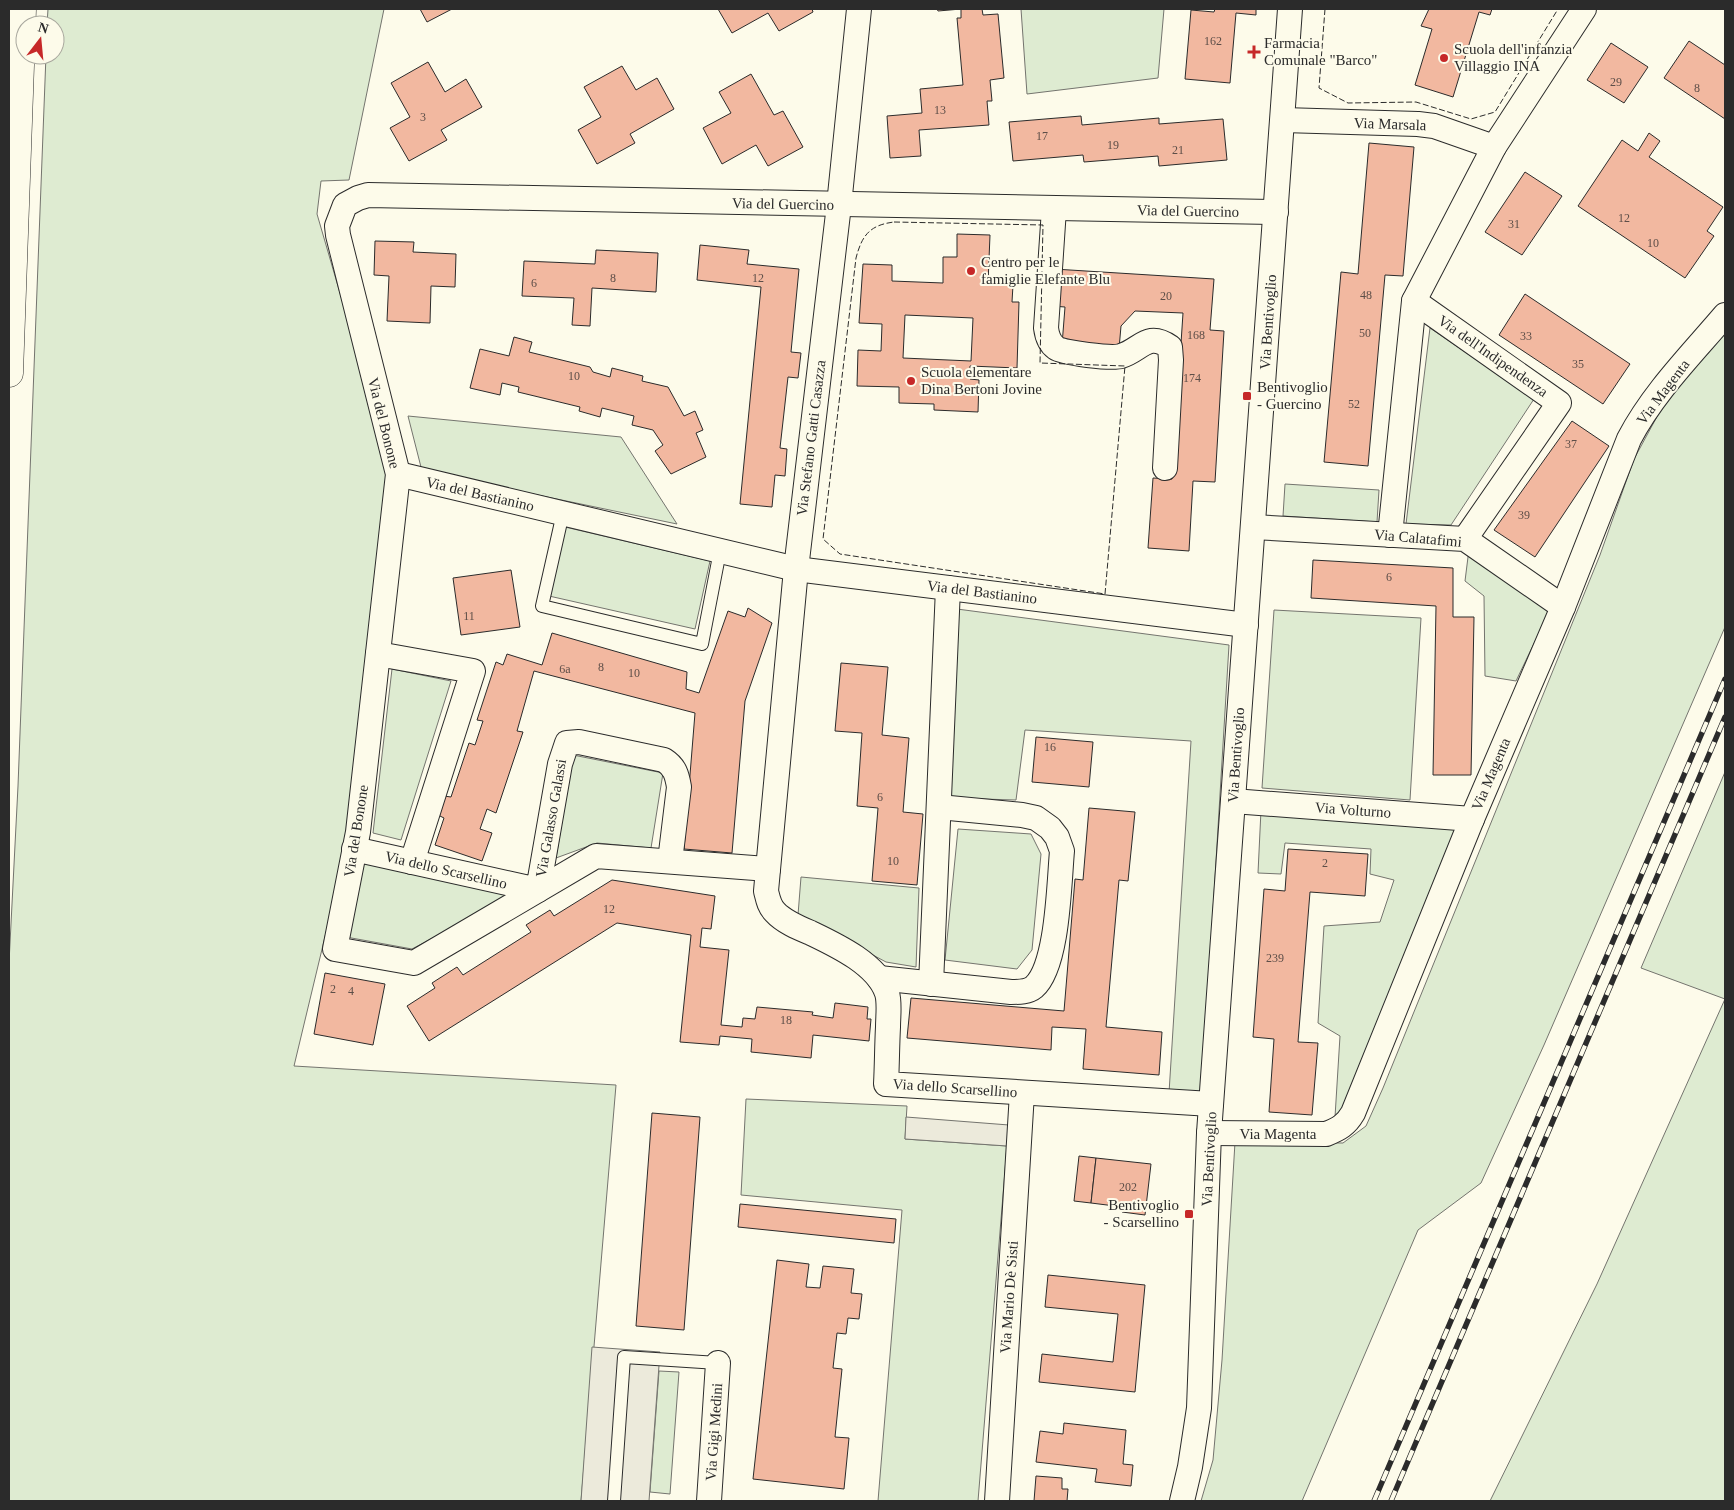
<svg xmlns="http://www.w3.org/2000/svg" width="1734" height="1510" viewBox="0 0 1734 1510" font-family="'Times New Roman',serif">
<rect width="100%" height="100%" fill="#fdfbea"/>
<g fill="#deebd1" stroke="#74746e">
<path d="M48,9H384L349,180L321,181L317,214L392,472L347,845L294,1066L616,1085L581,1501H9V963L18,786L46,55H55V25H47Z"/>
<path d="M1021,9H1164L1158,78L1027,94Z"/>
<path d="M1430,328L1534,399L1451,525L1406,524Z"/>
<path d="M1725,331V627L1544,1045L1481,1183L1418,1230L1302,1501H1201L1213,1460L1222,1360L1235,1142L1343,1143L1366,1126L1383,1088L1600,555L1634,459L1666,400Z"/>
<path d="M408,416L621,437L677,524L422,471Z"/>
<path d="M1285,484L1379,490L1377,522L1283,516Z"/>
<path d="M565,527L710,561L695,629L549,596Z"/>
<path d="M1469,549L1551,608L1516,681L1485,676L1484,596L1465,581Z"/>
<path d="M957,609L1229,645L1202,1094L1169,1093L1191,741L1025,730L1016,800L948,798Z"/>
<path d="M1274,610L1421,618L1410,800L1262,788Z"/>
<path d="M392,669L451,681L401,840L373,833Z"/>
<path d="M573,755L663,773L651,848L597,843L556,858Z"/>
<path d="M1725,772V1501H1490L1597,1284L1725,999L1641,968Z"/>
<path d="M1261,810L1458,829L1347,1103L1335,1117L1340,1036L1318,1023L1324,926L1380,922L1394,880L1370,874L1371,849L1285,843L1281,874L1258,873Z"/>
<path d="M958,829L1031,834L1041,854L1032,950L1017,969L945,960Z"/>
<path d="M360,860L512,896L412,949L346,937Z"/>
<path d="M801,877L919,888L916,967L886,962L798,915Z"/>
<path d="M746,1099L907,1106L905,1139L1007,1146L978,1501H878L902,1210L741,1195Z"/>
<path d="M659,1371L679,1372L670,1494L650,1492Z"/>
</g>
<g fill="#eceadb" stroke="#74746e">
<path d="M906,1117L1009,1125L1007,1146L905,1139Z"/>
<path d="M592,1347L660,1352L649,1501H581Z"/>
</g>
<g fill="#f2b8a0" stroke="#2b2b2b" fill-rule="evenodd">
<path d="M420,9H452L427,22Z"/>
<path d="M718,9H812L813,12L779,31L768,13L732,33Z"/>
<path d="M937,9H982L983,15L998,14L1004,78L990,80L992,101H987L989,125L919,130L921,156L890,158L887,116L922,113L920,89L963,85L957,18H961V9L938,11Z"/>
<path d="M1215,9H1256V15L1236,13L1230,83L1185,79L1191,10L1214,12Z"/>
<path d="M1429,9H1492L1490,15L1479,12L1453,97L1415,85L1432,29L1421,26Z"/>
<path d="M1689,41L1725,65V119L1664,78Z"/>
<path d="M1611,43L1648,67L1624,103L1587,80Z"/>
<path d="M428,62L445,92L466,79L482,107L441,130L447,140L409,161L390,128L410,117L391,83Z"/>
<path d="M622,66L636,90L657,78L674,109L630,134L635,143L597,164L578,130L601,117L584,87Z"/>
<path d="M751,74L774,115L783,111L803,147L768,166L756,145L722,164L703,128L731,113L719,92Z"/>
<path d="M1081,116L1082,125L1159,118V124L1223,119L1227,160L1159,166L1158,156L1084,162L1083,155L1013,161L1009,122Z"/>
<path d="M1649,133L1660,141L1649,157L1723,207L1707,231L1714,236L1685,278L1578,206L1622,140L1638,151Z"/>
<path d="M1369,143L1414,147L1403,276L1385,275L1368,466L1324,462L1341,272L1358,274Z"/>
<path d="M1525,172L1562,196L1522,255L1485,232Z"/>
<path d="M957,234L990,235L988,284L1013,285L1012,302H1019L1017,368L970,366V379L979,380L978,412L934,410V404L899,403V387L857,386L858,350L881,351L882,324L859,323L863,264L892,265V281L943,283V257H957ZM905,315L973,318L971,361L903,358Z"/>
<path d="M375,241L414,242L413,252L456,254L455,287L431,286L430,323L387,321L389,276L374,275Z"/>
<path d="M700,245L749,250L747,264L799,269L791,352L801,353L798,378L788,377L780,448L787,449L785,476L775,475L772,507L740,504L761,287L697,280Z"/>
<path d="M596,250L658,253L656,292L592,288L590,326L572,325L574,298L522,296L524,261L595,264Z"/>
<path d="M1054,269L1214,279L1210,330L1224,331L1215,482L1193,481L1189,551L1148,548L1153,478L1172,479L1183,313L1135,311L1121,326L1119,349L1062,345L1065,307L1052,306Z"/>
<path d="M1525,294L1630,364L1603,404L1499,335Z"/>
<path d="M514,337L532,342L529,352L590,367L593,372L610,377L612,368L643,376L642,381L668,387L684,416L695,411L703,430L696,433L706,457L671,474L655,451L663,445L653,430L632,425L634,416L602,408L600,417L579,411L580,407L518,392L519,387L502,383L500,395L470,388L480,349L509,356Z"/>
<path d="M1572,421L1609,446L1535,557L1494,530Z"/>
<path d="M1313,560L1453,568V617H1474L1471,775H1433L1436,606L1311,598Z"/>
<path d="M511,570L520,627L461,635L453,578Z"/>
<path d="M748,608L772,623L745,701L732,853L684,849L695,713L534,671L517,731L523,732L496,813L487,809L480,829L492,833L482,861L435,845L444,818L438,815L444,796L451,797L469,743L475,745L483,721L477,720L496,662L503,665L507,654L542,665L552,633L687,672L686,689L699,693L728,611L745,617Z"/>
<path d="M841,663L888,667L882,735L909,738L903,812L923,814L917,885L872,881L878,808L857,806L862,733L835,731Z"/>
<path d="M1036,737L1093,742L1089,787L1032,782Z"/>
<path d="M1089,808L1135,812L1128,881L1119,880L1106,1027L1162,1032L1159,1075L1083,1069L1086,1029L1052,1027L1051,1050L907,1038L911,998L1064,1011L1075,879L1083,880Z"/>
<path d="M1288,849L1368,854L1365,896L1310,892L1298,1042L1318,1043L1312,1115L1269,1112L1274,1039L1253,1037L1264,889L1285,891Z"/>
<path d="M612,880L715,896L711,929L702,928L700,947L729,950L721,1025L742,1027L743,1018L755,1019L757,1007L813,1012L812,1015L833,1018L835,1003L868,1007L867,1019H871L869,1041L813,1035L811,1058L751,1052L752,1039L720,1036L719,1045L680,1042L691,935L617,923L429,1041L407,1006L435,988L432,983L457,967L463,975L531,932L526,925L550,910L554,916Z"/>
<path d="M325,973L385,984L373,1045L314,1034Z"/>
<path d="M652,1113L700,1117L684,1330L636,1326Z"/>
<path d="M1079,1156L1096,1158L1091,1203L1074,1201Z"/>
<path d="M1096,1158L1151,1164L1145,1215L1122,1212L1123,1207L1091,1203Z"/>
<path d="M740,1204L896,1219L894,1243L738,1227Z"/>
<path d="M777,1260L809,1264L806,1287L820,1288L823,1266L854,1269L851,1293L862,1294L859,1319L848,1318L846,1334L837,1333L833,1368L842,1369L835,1437L849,1438L844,1489L753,1479Z"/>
<path d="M1048,1275L1145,1285L1135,1392L1039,1382L1042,1354L1113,1362L1118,1314L1045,1307Z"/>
<path d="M1064,1423L1126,1430L1123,1464L1133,1465L1131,1486L1095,1482L1097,1469L1036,1462L1040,1431L1063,1434Z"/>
<path d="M1036,1476L1062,1478V1489H1068L1067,1501H1034Z"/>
</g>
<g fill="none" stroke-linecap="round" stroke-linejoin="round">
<g stroke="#2b2b2b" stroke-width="14">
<g id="service">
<path d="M563,513L542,606L702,644L720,551"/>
<path d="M614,1501L624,1357L718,1363"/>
</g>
</g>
<g stroke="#2b2b2b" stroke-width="26">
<g id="minor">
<path d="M859,9L839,205L796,569L766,891C768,899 769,906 775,912C784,922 799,928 811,933C836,945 877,964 887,993C890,1003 888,1016 888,1027C887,1046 887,1065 886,1084L1211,1104"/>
<path d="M1283,120L1418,124L1434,126L1494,147"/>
<path d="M1054,209L1046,328C1047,336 1049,343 1056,348C1063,353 1112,359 1121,356C1141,350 1147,331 1170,347L1171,360L1165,468"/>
<path d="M1414,301L1559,403L1465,539"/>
<path d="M398,474L796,569L1246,625"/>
<path d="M1253,527L1465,539L1563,607"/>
<path d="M1390,535L1414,301L1494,147L1584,9"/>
<path d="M378,654L473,671L412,862"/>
<path d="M1233,801L1472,819"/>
<path d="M354,849L538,890L560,764L567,743L579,742L664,760C675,767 677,775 679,787L670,861"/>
<path d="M768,869L596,856L414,963L335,949L358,832L398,474L338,235L337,226L345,205L358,198L368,195L1276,212"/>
<path d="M879,978L1011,992C1019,992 1028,992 1034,987C1058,966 1059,883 1062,851L1057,837L1050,828L1036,818L1022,815L939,807"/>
<path d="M931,984L948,588"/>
<path d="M1209,1133L1326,1134C1339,1129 1346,1125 1353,1113L1472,819L1563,607L1629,439C1653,393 1691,355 1725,315"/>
<path d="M709,1501L718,1363"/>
<path d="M997,1501L1022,1093"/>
<path d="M1182,1501L1190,1467L1199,1408L1209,1133L1290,9"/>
</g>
</g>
<g stroke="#2b2b2b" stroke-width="29">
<path id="secondary" d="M9,373L22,9"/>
</g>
<use href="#service" stroke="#fdfbea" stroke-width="12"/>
<use href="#minor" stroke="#fdfbea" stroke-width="24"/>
<use href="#secondary" stroke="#fdfbea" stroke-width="28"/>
<g stroke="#2b2b2b" stroke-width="5.5">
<g id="rail">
<path d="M1374,1501L1725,679"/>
<path d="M1391,1501L1725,717"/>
</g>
</g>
<use href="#rail" stroke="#fdfbea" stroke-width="4" stroke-dasharray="11" stroke-linecap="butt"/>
<g stroke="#2b2b2b" stroke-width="1" stroke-dasharray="6 2.5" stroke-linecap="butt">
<path d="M1325,9L1319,88L1348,103L1416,102L1471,119L1495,112L1558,9"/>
<path d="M894,222L1043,225L1040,363L1125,366L1105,594L840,554L823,539L856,258C862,235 870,225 894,222Z"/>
</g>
</g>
<g fill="#c62828" stroke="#fdfbea" stroke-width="2">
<path d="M1251.5 44.5h5v5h5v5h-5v5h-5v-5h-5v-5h5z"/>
<circle cx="1444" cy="58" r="5"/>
<circle cx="971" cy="271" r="5"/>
<circle cx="911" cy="381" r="5"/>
<rect x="1242" y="391" width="10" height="10" rx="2.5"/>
<rect x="1184" y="1209" width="10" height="10" rx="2.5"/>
</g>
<g text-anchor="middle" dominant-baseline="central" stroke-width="4" stroke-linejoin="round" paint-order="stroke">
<g font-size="12" fill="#5d4e48">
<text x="1213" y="41">162</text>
<text x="1616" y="82">29</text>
<text x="1697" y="88">8</text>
<text x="940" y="110">13</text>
<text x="423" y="117">3</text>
<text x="1042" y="136">17</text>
<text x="1113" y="145">19</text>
<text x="1178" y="150">21</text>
<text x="1624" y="218">12</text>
<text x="1514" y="224">31</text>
<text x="1653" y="243">10</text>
<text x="613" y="278">8</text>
<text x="758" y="278">12</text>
<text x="534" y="283">6</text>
<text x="1366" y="295">48</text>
<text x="1166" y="296">20</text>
<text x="1365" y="333">50</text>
<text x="1196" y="335">168</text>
<text x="1526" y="336">33</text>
<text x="1578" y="364">35</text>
<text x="574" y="376">10</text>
<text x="1192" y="378">174</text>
<text x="1354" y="404">52</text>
<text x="1571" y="444">37</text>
<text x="1524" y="515">39</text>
<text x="1389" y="577">6</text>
<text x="469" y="616">11</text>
<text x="601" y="667">8</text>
<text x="565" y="669">6a</text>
<text x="634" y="673">10</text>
<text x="1050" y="747">16</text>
<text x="880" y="797">6</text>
<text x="893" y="861">10</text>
<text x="1325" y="863">2</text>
<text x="609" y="909">12</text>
<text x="1275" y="958">239</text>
<text x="333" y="989">2</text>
<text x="351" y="991">4</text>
<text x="786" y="1020">18</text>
<text x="1128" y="1187">202</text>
</g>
<g font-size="15" fill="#2b2b2b" stroke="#fdfbea" text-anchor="start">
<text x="1264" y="43">Farmacia<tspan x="1264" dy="17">Comunale "Barco"</tspan></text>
<text x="1454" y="49">Scuola dell'infanzia<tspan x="1454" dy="17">Villaggio INA</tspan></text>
<text x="981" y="262">Centro per le<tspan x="981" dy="17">famiglie Elefante Blu</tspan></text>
<text x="921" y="372">Scuola elementare<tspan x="921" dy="17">Dina Bertoni Jovine</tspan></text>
<text x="1257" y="387">Bentivoglio<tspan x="1257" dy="17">- Guercino</tspan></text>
<text x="1179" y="1205" text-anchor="end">Bentivoglio<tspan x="1179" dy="17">- Scarsellino</tspan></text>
</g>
<g font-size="15" fill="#2b2b2b" stroke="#fdfbea">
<text transform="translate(1390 124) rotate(2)">Via Marsala</text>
<text transform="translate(783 204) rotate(1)">Via del Guercino</text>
<text transform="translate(1188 211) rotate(1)">Via del Guercino</text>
<text transform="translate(1268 322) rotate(-86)">Via Bentivoglio</text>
<text transform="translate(1493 356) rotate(35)">Via dell'Indipendenza</text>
<text transform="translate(1663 392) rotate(-53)">Via Magenta</text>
<text transform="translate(384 423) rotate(76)">Via del Bonone</text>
<text transform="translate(811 438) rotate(-83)">Via Stefano Gatti Casazza</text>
<text transform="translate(480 494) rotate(13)">Via del Bastianino</text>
<text transform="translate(1418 538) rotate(5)">Via Calatafimi</text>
<text transform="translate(982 592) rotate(7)">Via del Bastianino</text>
<text transform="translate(1236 755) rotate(-86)">Via Bentivoglio</text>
<text transform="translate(1491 774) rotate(-67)">Via Magenta</text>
<text transform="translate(1353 810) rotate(4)">Via Volturno</text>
<text transform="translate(551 818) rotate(-80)">Via Galasso Galassi</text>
<text transform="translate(356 831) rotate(-81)">Via del Bonone</text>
<text transform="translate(446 870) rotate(13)">Via dello Scarsellino</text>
<text transform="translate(955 1088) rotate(4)">Via dello Scarsellino</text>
<text x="1278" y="1134">Via Magenta</text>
<text transform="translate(1209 1159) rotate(-87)">Via Bentivoglio</text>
<text transform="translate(1009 1297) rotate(-86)">Via Mario Dè Sisti</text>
<text transform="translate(714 1432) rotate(-86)">Via Gigi Medini</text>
</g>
</g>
<rect width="1734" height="1510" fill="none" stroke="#2b2b2b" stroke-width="20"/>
<g transform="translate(40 40) rotate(16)"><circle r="24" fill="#fdfbea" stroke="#a9a89e"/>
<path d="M0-4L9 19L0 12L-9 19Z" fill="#c62828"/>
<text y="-8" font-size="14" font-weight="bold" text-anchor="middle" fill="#2b2b2b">N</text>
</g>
</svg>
